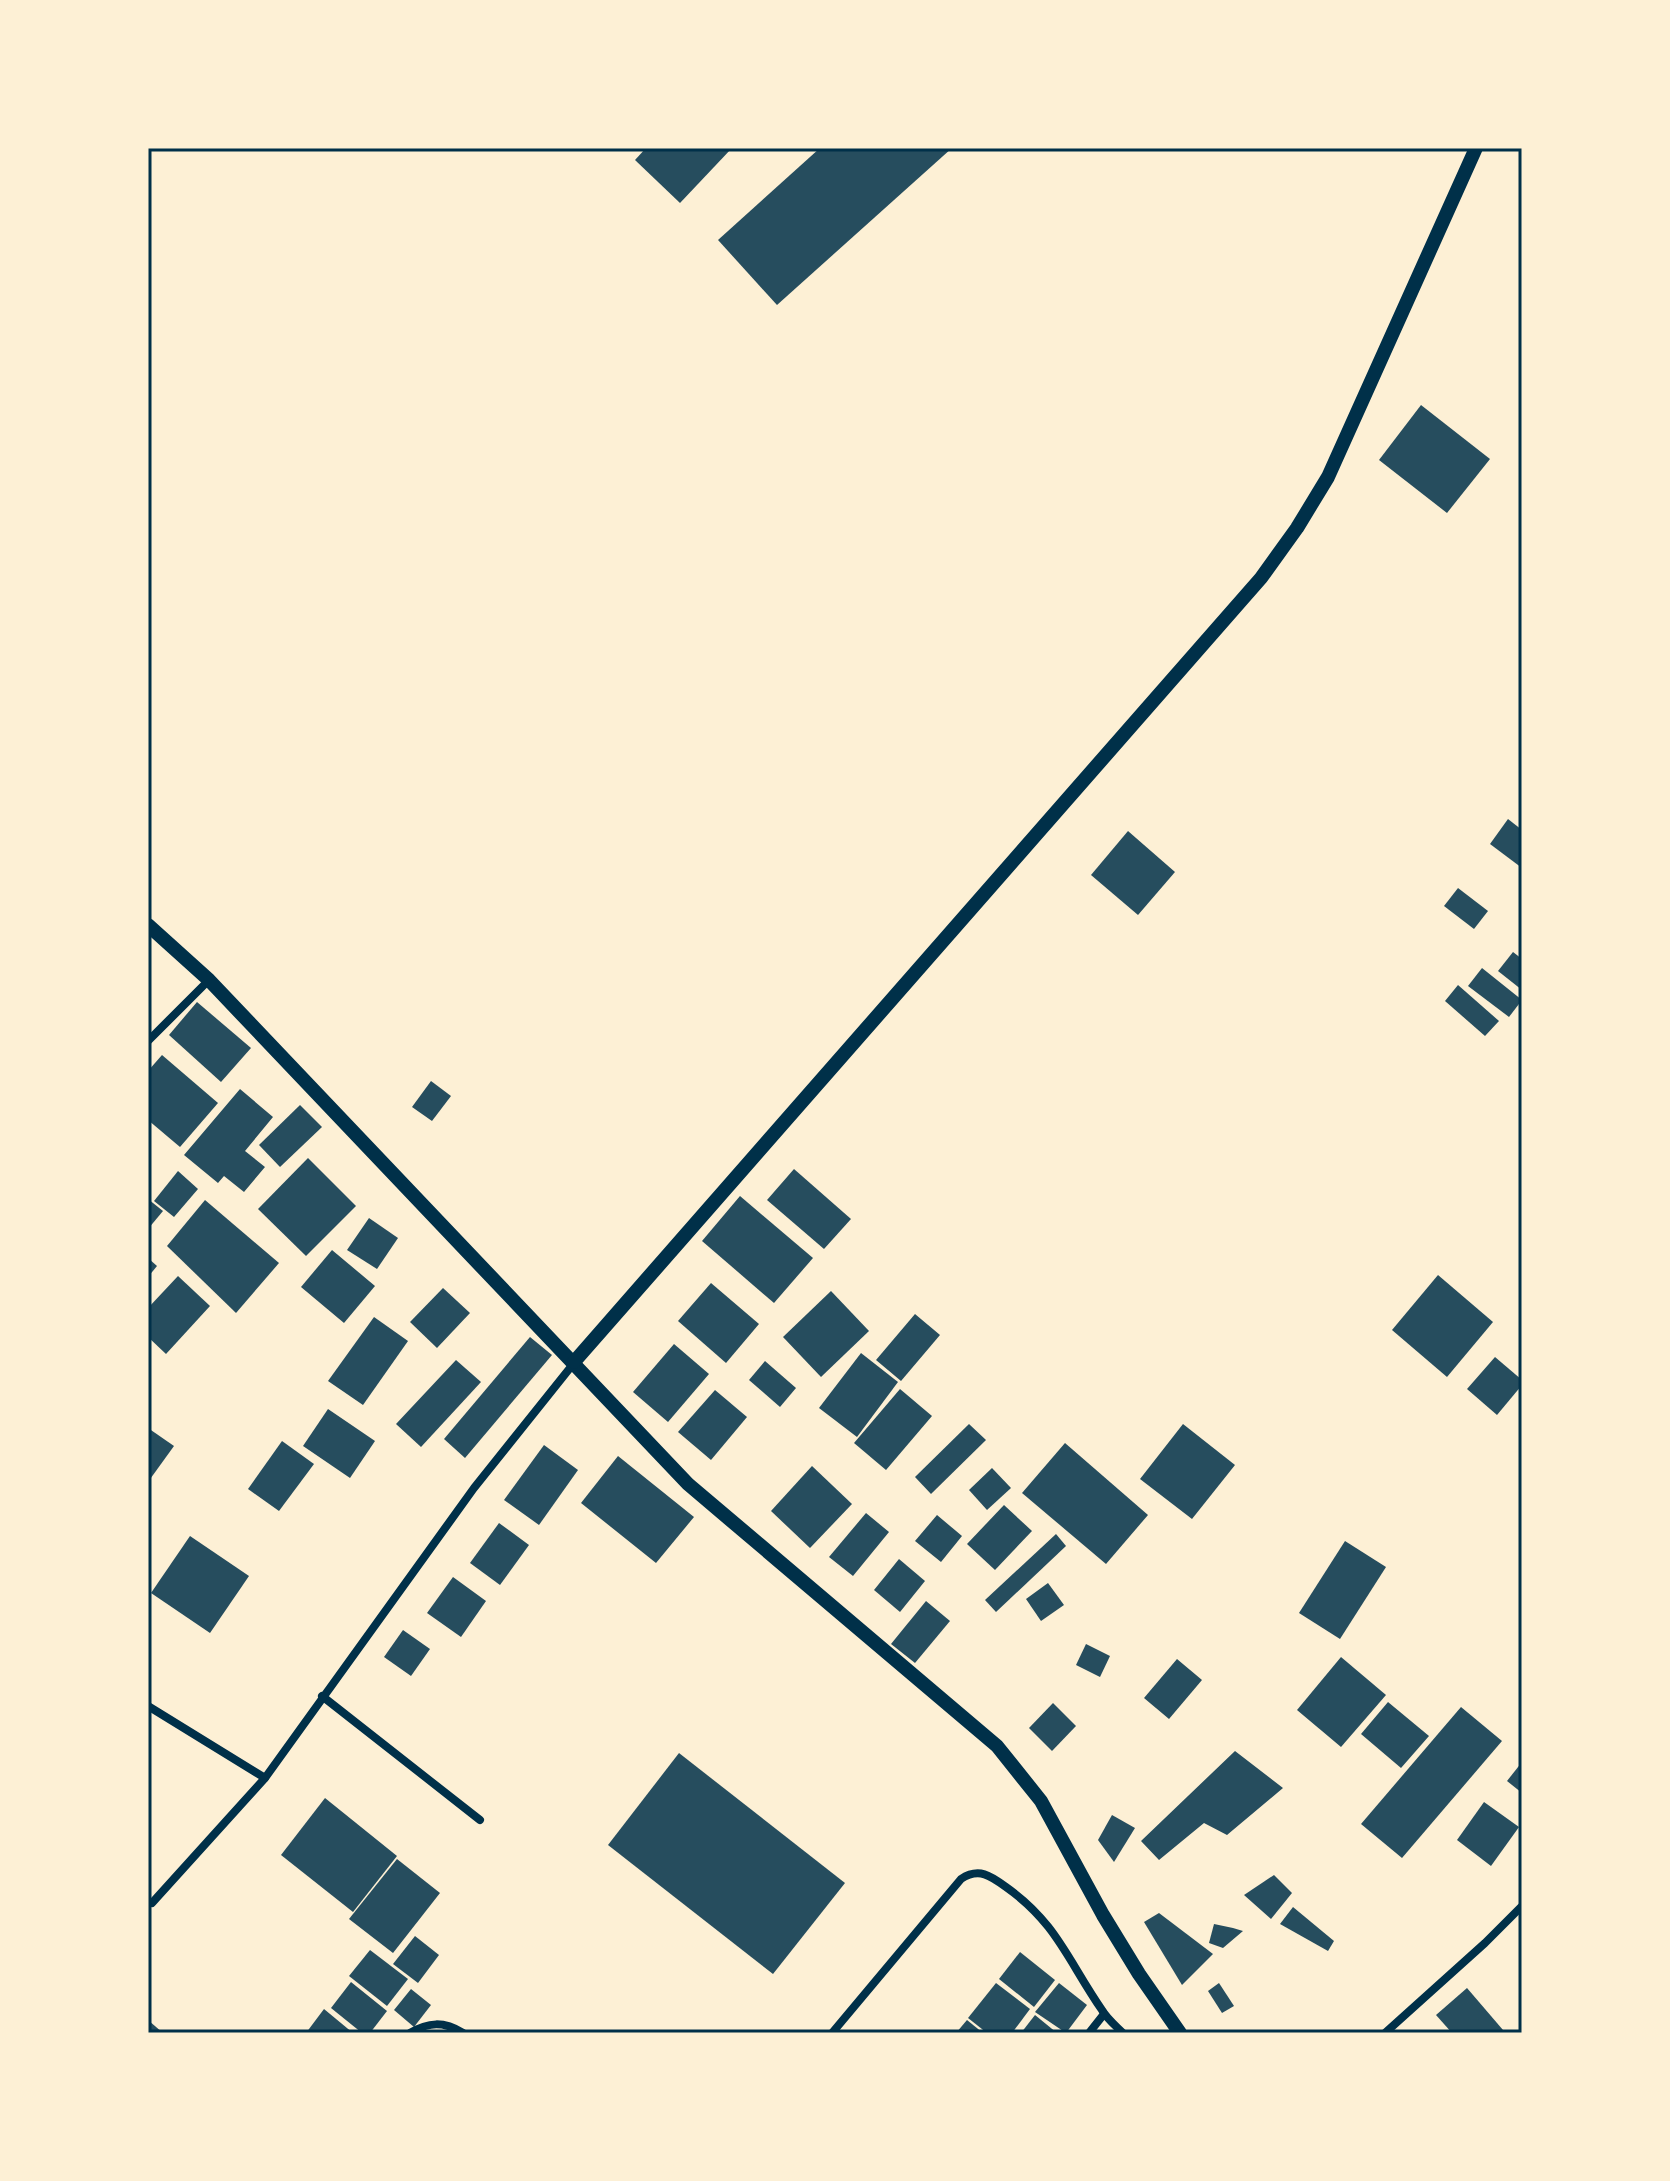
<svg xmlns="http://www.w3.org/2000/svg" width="1670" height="2181" viewBox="0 0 1670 2181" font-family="Rubik,sans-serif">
<rect width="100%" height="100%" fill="#fdf0d5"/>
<g fill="#264d5e">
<path d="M646,148H732L680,203L635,160Z"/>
<path d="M820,148H952L777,305L718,240Z"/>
<path d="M1421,405L1490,459L1447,513L1379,460Z"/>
<path d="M1508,819L1522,830V868L1490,844Z"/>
<path d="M1128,831L1175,872L1138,915L1091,875Z"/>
<path d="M1458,888L1488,911L1474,929L1444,906Z"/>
<path d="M1513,952L1522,959V990L1498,971Z"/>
<path d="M1482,968L1522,1000L1509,1017L1468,986Z"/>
<path d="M1458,985L1499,1021L1485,1036L1445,1001Z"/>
<path d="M197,1002L251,1048L221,1082L169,1035Z"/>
<path d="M162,1055L218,1103L180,1147L148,1120V1071Z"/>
<path d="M431,1081L451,1096L432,1121L412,1107Z"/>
<path d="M240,1089L273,1117L245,1151L265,1167L244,1192L224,1176L218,1183L184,1155Z"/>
<path d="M300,1105L322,1127L280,1167L259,1145Z"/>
<path d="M308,1158L356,1206L306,1256L258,1209Z"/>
<path d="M794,1169L851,1219L824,1249L767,1200Z"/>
<path d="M178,1171L198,1189L174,1217L154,1201Z"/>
<path d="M740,1196L813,1258L774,1303L702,1241Z"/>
<path d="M148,1199L163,1211L148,1229Z"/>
<path d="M205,1200L279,1263L236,1313L167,1246Z"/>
<path d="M369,1218L398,1238L377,1269L347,1250Z"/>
<path d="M332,1250L375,1286L344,1323L301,1287Z"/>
<path d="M148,1258L157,1266L148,1277Z"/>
<path d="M1438,1275L1493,1322L1447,1377L1392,1330Z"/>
<path d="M178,1276L210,1306L166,1354L148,1337V1308Z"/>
<path d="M711,1283L759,1324L726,1363L678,1321Z"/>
<path d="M443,1288L470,1313L437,1348L410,1322Z"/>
<path d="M831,1291L869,1331L821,1377L783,1337Z"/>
<path d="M915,1314L940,1335L901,1381L876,1360Z"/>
<path d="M374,1317L408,1341L363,1405L328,1381Z"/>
<path d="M530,1337L552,1355L465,1458L444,1439Z"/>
<path d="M674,1344L709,1374L668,1422L633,1392Z"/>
<path d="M861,1353L898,1382L857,1437L819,1408Z"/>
<path d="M1495,1357L1522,1380V1385L1497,1415L1467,1389Z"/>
<path d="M456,1360L481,1382L421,1447L396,1424Z"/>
<path d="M765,1361L796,1388L780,1407L749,1380Z"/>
<path d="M900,1389L932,1416L886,1470L854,1443Z"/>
<path d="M715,1390L747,1417L711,1460L678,1432Z"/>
<path d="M328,1409L375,1441L350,1478L303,1446Z"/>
<path d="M969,1424L986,1440L931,1494L915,1477Z"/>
<path d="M1183,1424L1235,1465L1192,1519L1140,1479Z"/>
<path d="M148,1428L174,1446L148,1482Z"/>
<path d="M282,1441L314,1464L279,1511L248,1489Z"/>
<path d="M1065,1443L1148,1515L1106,1564L1022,1493Z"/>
<path d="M544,1445L578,1470L539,1525L504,1500Z"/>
<path d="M618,1456L694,1517L656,1563L581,1503Z"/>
<path d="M812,1466L852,1504L810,1548L771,1511Z"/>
<path d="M992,1468L1011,1488L987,1510L969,1490Z"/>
<path d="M1004,1505L1032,1531L995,1570L967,1544Z"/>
<path d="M866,1513L889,1532L853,1576L829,1557Z"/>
<path d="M937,1515L962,1536L941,1562L915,1541Z"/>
<path d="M499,1523L529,1545L500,1585L470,1563Z"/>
<path d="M1056,1534L1066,1546L996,1612L985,1600Z"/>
<path d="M190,1536L249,1576L210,1633L151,1593Z"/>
<path d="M1345,1541L1386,1567L1340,1639L1299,1613Z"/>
<path d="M899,1559L925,1581L900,1612L874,1590Z"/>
<path d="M453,1577L486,1601L461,1637L427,1613Z"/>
<path d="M1048,1583L1064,1605L1041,1621L1026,1599Z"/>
<path d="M926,1601L950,1621L915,1663L891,1644Z"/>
<path d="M403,1630L430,1649L411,1676L384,1657Z"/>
<path d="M1086,1644L1110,1656L1100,1677L1076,1665Z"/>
<path d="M1341,1657L1386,1695L1341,1747L1297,1710Z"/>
<path d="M1177,1659L1202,1680L1169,1719L1144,1698Z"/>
<path d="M1388,1702L1429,1736L1401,1768L1361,1734Z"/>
<path d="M1053,1703L1076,1726L1052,1751L1029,1728Z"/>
<path d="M1461,1707L1502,1741L1402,1858L1361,1824Z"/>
<path d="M1235,1751L1283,1788L1227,1835L1204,1823L1159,1860L1141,1841Z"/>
<path d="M679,1753L845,1883L773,1974L608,1845Z"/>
<path d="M1522,1762V1793L1507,1781Z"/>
<path d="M325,1798L397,1856L353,1912L281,1855Z"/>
<path d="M1484,1802L1519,1827L1491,1866L1457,1840Z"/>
<path d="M1112,1815L1135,1828L1114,1862L1098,1840Z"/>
<path d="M397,1859L440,1893L393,1953L349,1919Z"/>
<path d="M1274,1875L1292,1893L1271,1919L1244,1895Z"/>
<path d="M1293,1907L1334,1941L1328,1951L1280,1924Z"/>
<path d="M1159,1913L1213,1954L1182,1985L1144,1922Z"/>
<path d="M1214,1924L1233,1928L1243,1931L1223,1948L1209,1943Z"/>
<path d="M415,1936L439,1955L418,1983L393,1964Z"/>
<path d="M370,1950L408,1979L387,2006L349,1976Z"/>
<path d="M1020,1952L1055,1980L1034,2007L999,1979Z"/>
<path d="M351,1982L387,2011L370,2033H362L331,2008Z"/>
<path d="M996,1983L1030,2009L1012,2033H987L968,2018Z"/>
<path d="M1059,1983L1087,2005L1066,2033L1035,2012Z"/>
<path d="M1219,1983L1234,2006L1222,2013L1208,1991Z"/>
<path d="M1467,1988L1503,2030L1500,2033H1452L1436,2015Z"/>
<path d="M411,1989L431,2005L414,2027L394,2010Z"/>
<path d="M324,2009L353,2033H306Z"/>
<path d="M1035,2015L1057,2033H1021Z"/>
<path d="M148,2020L163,2033H148Z"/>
<path d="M967,2020L983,2033H956Z"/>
</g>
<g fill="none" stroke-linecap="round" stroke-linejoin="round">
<g stroke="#003049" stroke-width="8">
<path d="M148,1041L209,980"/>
<path d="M322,1696L480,1820"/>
<path d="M148,1706L265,1778"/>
<path d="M152,1903L265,1778L474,1488L574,1363"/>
<path d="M410,2033C428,2022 444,2021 463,2033"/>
<path d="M832,2033L961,1879C979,1867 991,1876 1006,1887C1057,1923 1068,1961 1102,2010C1107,2019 1116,2026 1123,2033"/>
<path d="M1089,2033L1104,2014"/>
<path d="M1385,2033L1485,1943L1522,1906"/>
</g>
<g stroke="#003049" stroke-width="14">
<path d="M148,925L209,980L688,1484L997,1746L1041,1801L1103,1915L1139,1974L1180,2033"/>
<path d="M574,1362L1261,578L1297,528L1328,477L1476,148"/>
</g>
</g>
<rect width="1670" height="2181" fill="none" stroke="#fdf0d5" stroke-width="300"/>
<rect x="150" y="150" width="1370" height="1881" fill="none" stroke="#003049" stroke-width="3"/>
</svg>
